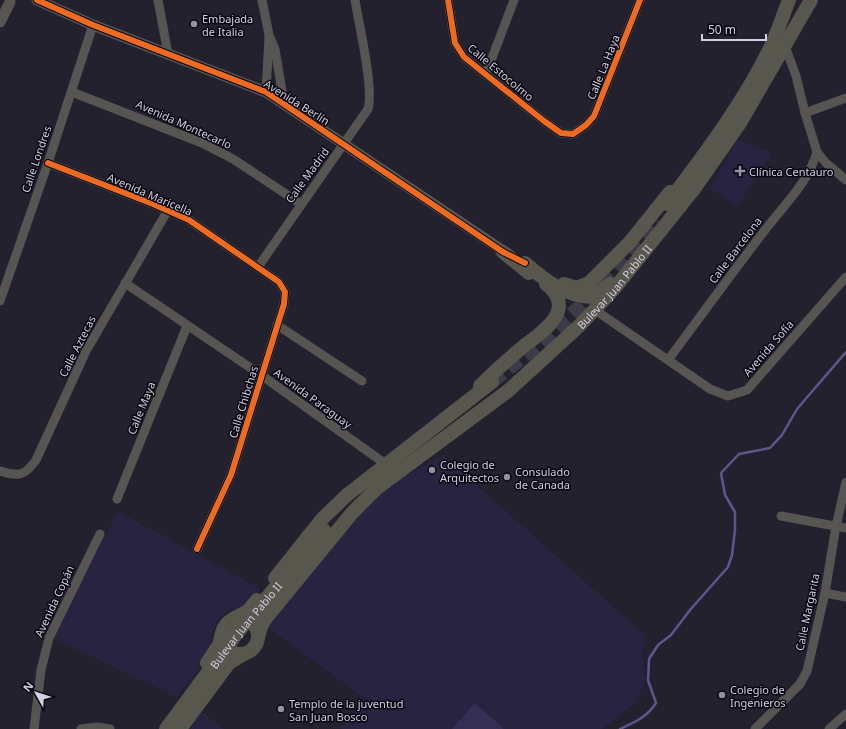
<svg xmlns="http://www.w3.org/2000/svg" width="846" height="729" viewBox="0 0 846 729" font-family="'Noto Sans',sans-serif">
<rect width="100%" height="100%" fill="#23212e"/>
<g fill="#272340">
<path d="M738,139L772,153L737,207L710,188Z"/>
<path d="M443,455L644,634L643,662L646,680L635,703L602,729H340L367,700L266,626L359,510L392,483Z"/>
<path d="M118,511L260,589L250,602L237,609L228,611L220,617L213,630L210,653L177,697L52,638Z"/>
<path d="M200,710L224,729H190Z"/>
</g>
<path fill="#353053" d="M475,703L504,729H452Z"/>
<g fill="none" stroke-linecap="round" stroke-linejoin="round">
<path stroke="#5e568e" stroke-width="2.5" d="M620,729C635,722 647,717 656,703L648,680L649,659L658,645L671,635L690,610L728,567L732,555L735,530V512L725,495L721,473L739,454L770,448L782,435L797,409L846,352"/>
<path stroke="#3d3b49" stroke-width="14" stroke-dasharray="14 7" stroke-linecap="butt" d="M492,382L543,341L597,290L627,259L656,219"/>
<g stroke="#565551" stroke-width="9">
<path d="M158,0L168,54"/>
<path d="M262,0L269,35L275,49L284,103"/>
<path d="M448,0L455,43L464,57L544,121L561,133L573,134L586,125L594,116L640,0"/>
<path d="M785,46L796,76L805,113L817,152L826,163L846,180"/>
<path d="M486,74L514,0"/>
<path d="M72,92L202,143L233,159L301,204"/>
<path d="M266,92L269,37"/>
<path d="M805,113L846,98"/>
<path d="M48,163L153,204L189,220L279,282L285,292L284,304L231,475L197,549"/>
<path d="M258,267L368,109C374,88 359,25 355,0"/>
<path d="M125,283L261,375L387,465"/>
<path d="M0,301L48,163L93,25"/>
<path d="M595,310L710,389L728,396L747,390L846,277"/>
<path d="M277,325L362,381"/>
<path d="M668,360C700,317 732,273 765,230C784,205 808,183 817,152"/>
<path d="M0,471C19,476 24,477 36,460L86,351L168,210"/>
<path d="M117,499L187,326"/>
<path d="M781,516L846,528"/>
<path d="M825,593L846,597"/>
<path d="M34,729L41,670L49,638L100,534"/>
<path d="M81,729L97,727L110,729"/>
<path d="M755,729L800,684L807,671L825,593L836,526L846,482"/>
<path d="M829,729L846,714"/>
</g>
<g stroke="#565551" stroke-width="11">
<path d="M37,0L93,25L266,92L511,256"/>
<path d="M0,22L10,2"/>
</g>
<g stroke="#57574d" stroke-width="14">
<path d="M667,204C705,154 744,102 771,46C778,31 783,15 789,0"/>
<path d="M503,252L529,273"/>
<path d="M525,263C543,279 566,297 592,297L610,284"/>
<path d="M564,284L576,288L589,283L630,242L670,192"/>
<path d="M480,386C494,371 510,358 525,345C536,337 550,327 556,316C563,303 557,292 546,284"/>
<path d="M275,578L322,519L347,495L492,382"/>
<circle cx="240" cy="636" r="18"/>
<path d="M233,619L248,611L257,600"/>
<path id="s1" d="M258,637L262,624L266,618L352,513L377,488L508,391L579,326L614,289L694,189L740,123L811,0"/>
<path d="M207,663L219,645L222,633"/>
<path d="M180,729L229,663L244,654"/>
</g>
<path stroke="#57574d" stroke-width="14" id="s2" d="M166,729L237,633L324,530"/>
<g stroke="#090712" stroke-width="8">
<g id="cycleway">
<path d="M37,0L93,25L266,92L503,252L525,263"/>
<path d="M448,0L455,43L464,57L544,121L561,133L573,134L586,125L594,116L640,0"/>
<path d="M48,163L153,204L189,220L279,282L285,292L284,304L231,475L197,549"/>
</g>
</g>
<use href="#cycleway" stroke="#ed6a23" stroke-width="6"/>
</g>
<g fill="#9492a2" stroke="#090712" stroke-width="1.5">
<circle cx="194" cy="24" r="4"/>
<path d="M738 165h4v4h4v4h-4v4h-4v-4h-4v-4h4z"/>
<circle cx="432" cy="470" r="4"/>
<circle cx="507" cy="477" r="4"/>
<circle cx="722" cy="695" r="4"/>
<circle cx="281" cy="709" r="4"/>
</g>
<g text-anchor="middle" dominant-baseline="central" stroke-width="3" stroke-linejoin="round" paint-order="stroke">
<g font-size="11" fill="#d1cfe0" stroke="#090712" text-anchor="start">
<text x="202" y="18">Embajada<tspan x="202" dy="13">de Italia</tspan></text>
<text x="749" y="171">Clínica Centauro</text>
<text x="440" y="464">Colegio de<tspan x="440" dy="13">Arquitectos</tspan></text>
<text x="515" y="471">Consulado<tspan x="515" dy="13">de Canada</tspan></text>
<text x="730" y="689">Colegio de<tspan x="730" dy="13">Ingenieros</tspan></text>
<text x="289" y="703">Templo de la juventud<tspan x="289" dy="13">San Juan Bosco</tspan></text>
</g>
<g font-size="11" fill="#d1cfe0" stroke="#090712">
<text transform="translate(603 67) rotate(-68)">Calle La Haya</text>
<text transform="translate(501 72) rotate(40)">Calle Estocolmo</text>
<text transform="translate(297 102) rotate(32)">Avenida Berlín</text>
<text transform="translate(184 124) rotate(24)">Avenida Montecarlo</text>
<text transform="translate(36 159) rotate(-71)">Calle Londres</text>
<text transform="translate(307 175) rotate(-54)">Calle Madrid</text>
<text transform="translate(150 194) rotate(23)">Avenida Maricella</text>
<text transform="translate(735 250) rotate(-53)">Calle Barcelona</text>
<text stroke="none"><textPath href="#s1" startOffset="504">Bulevar Juan Pablo II</textPath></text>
<text transform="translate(77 346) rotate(-63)">Calle Aztecas</text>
<text transform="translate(768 348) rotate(-49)">Avenida Sofía</text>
<text transform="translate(313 398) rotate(36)">Avenida Paraguay</text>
<text transform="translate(243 402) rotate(-73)">Calle Chibchas</text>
<text transform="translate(141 408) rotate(-68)">Calle Maya</text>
<text transform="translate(54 601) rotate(-65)">Avenida Copán</text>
<text transform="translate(807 612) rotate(-78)">Calle Margarita</text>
<text stroke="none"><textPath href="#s2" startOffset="131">Bulevar Juan Pablo II</textPath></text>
</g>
</g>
<g transform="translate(36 693) rotate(309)" stroke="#090712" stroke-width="3" paint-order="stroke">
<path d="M0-3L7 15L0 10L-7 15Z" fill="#d1cfe0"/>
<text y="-6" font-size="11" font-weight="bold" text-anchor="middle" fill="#d1cfe0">N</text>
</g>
<path d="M702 34v6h64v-6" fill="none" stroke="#d1cfe0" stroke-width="2"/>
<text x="708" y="34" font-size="12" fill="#d1cfe0" stroke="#090712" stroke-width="3" paint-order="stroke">50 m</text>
</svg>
